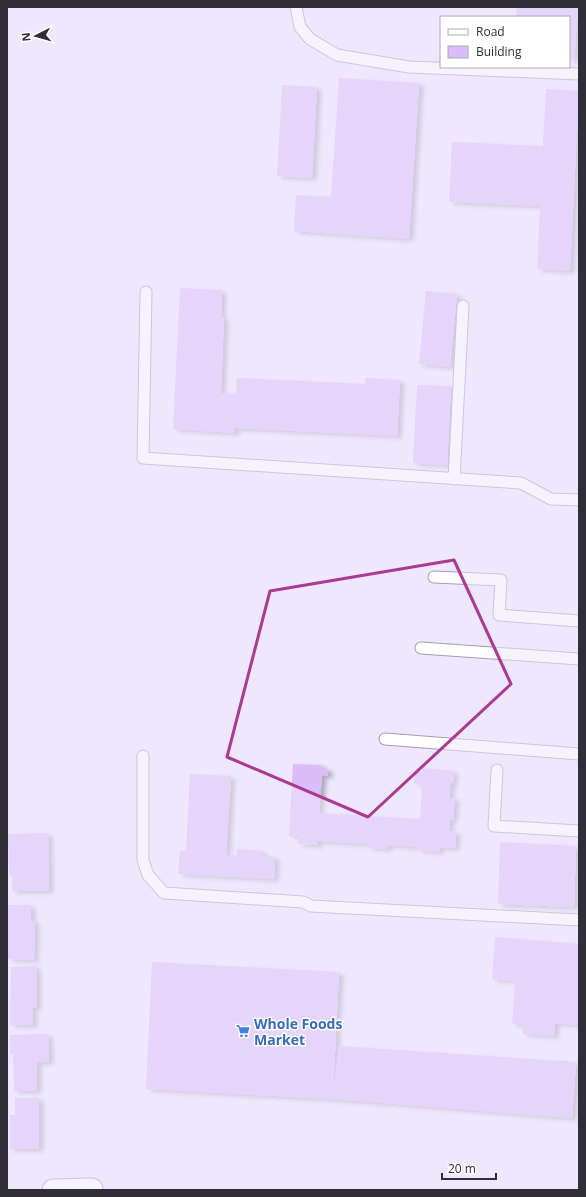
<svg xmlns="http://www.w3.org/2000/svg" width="586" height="1197" viewBox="0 0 586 1197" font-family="'Open Sans',sans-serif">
<defs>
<filter id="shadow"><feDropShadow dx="4.5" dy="2.5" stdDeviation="2" flood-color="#0004"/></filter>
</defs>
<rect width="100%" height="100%" fill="#eee7fd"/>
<g fill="#dcbcf9" filter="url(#shadow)">
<path d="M517,7H578L574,60L569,59V17H516Z"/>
<path d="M339,78L419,83L409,239L294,231L296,195L331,197Z"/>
<path d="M282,85L317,87L312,178L277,176Z"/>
<path d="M546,89L579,91L570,271L537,269L540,206L449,202L452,142L543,146Z"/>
<path d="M180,288L222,290L221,317H224L221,393L236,394L237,378L365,384V378L400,380L397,436L235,428V433L173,429Z"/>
<path d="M426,291L457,294L450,367L419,364Z"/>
<path d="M417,385L451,386L447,465L413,463Z"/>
<path d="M293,764L322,765L321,769H328V776L322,775L319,813L420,819L422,785L414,784L415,772H423L422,768L454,771L453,783H451L449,798H455L453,820L450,819L449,831L456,832L455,848L440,847L439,852L418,850V847L388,845V849L368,848V844L318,841V845L298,844L299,836H289Z"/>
<path d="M190,774L231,776L226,855L237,856V849L263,851V856L275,857L274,879L178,874L180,851H186Z"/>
<path d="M48,833L49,891H12V875H9L8,834Z"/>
<path d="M500,842L576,846L574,907L498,904Z"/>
<path d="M8,905H31V921H35L34,960L8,959Z"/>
<path d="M495,937L579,944V1025L555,1023L554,1036L523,1034V1025L512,1024L515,981L492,979Z"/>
<path d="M152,962L339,972L333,1093L339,1046L576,1062L572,1118L333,1099L146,1089Z"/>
<path d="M36,966L37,1007L32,1008L33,1025H10L11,967Z"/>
<path d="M48,1034L49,1062H37V1091H14L13,1054H10V1035Z"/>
<path d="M15,1098H39V1149H10V1115H15Z"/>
</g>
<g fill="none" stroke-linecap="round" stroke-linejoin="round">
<g stroke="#a49db2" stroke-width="13">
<g id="service">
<path d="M296,7L300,27L310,39L337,55L409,67L579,74"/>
<path d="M146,292L143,458L521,483L551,499L579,500"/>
<path d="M454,479L463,306"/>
<path d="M434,577L501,580L499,615L579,621"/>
<path d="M421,648L579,659"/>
<path d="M385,739L579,754"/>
<path d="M143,756V860L148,875L164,893L303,902L311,906L579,920"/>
<path d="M497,770L494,826L579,831"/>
</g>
</g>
<g stroke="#a49db2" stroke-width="23">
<path id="minor" d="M53,1190L92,1189"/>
</g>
<use href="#service" stroke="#fff" stroke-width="11"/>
<use href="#minor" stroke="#fff" stroke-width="21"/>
</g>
<path d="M0 0H586V1197H0ZM454,560L511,684L368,817L227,757L270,591Z" fill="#eee7fd" fill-opacity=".55" fill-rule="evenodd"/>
<path fill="none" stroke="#ac3992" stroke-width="3" stroke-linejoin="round" d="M454,560L511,684L368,817L227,757L270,591Z"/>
<defs>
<g id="supermarket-bare" transform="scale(1.08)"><path d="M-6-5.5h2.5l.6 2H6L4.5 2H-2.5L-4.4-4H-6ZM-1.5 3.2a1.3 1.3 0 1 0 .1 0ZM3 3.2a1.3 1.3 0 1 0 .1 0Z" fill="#3f7fe0" stroke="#fff" stroke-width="2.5" paint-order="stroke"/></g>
</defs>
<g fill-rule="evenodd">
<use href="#supermarket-bare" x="243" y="1031"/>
</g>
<g text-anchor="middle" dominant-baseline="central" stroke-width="3" stroke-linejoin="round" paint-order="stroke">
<g font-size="14" font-weight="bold" fill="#366cbe" stroke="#fff" text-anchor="start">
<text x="254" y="1023">Whole Foods<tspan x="254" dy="16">Market</tspan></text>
</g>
</g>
<rect width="586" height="1197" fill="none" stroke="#302e36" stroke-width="16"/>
<rect x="440" y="16" width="130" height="52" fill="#ffffff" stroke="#acabaf"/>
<rect x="448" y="29" width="20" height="6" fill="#ffffff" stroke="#acabaf"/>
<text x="476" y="36" font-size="12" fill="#302e36">Road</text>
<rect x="448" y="46" width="20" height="12" fill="#dcbcf9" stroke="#acabaf"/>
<text x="476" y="56" font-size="12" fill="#302e36">Building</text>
<g transform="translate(36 36) rotate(264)" stroke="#ffffff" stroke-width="3" paint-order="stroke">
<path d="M0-3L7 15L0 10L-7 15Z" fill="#302e36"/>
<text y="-6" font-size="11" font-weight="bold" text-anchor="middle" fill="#302e36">N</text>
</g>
<path d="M442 1173v6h54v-6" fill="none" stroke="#302e36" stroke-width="2"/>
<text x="448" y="1173" font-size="12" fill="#302e36" stroke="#ffffff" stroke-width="3" paint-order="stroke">20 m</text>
</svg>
